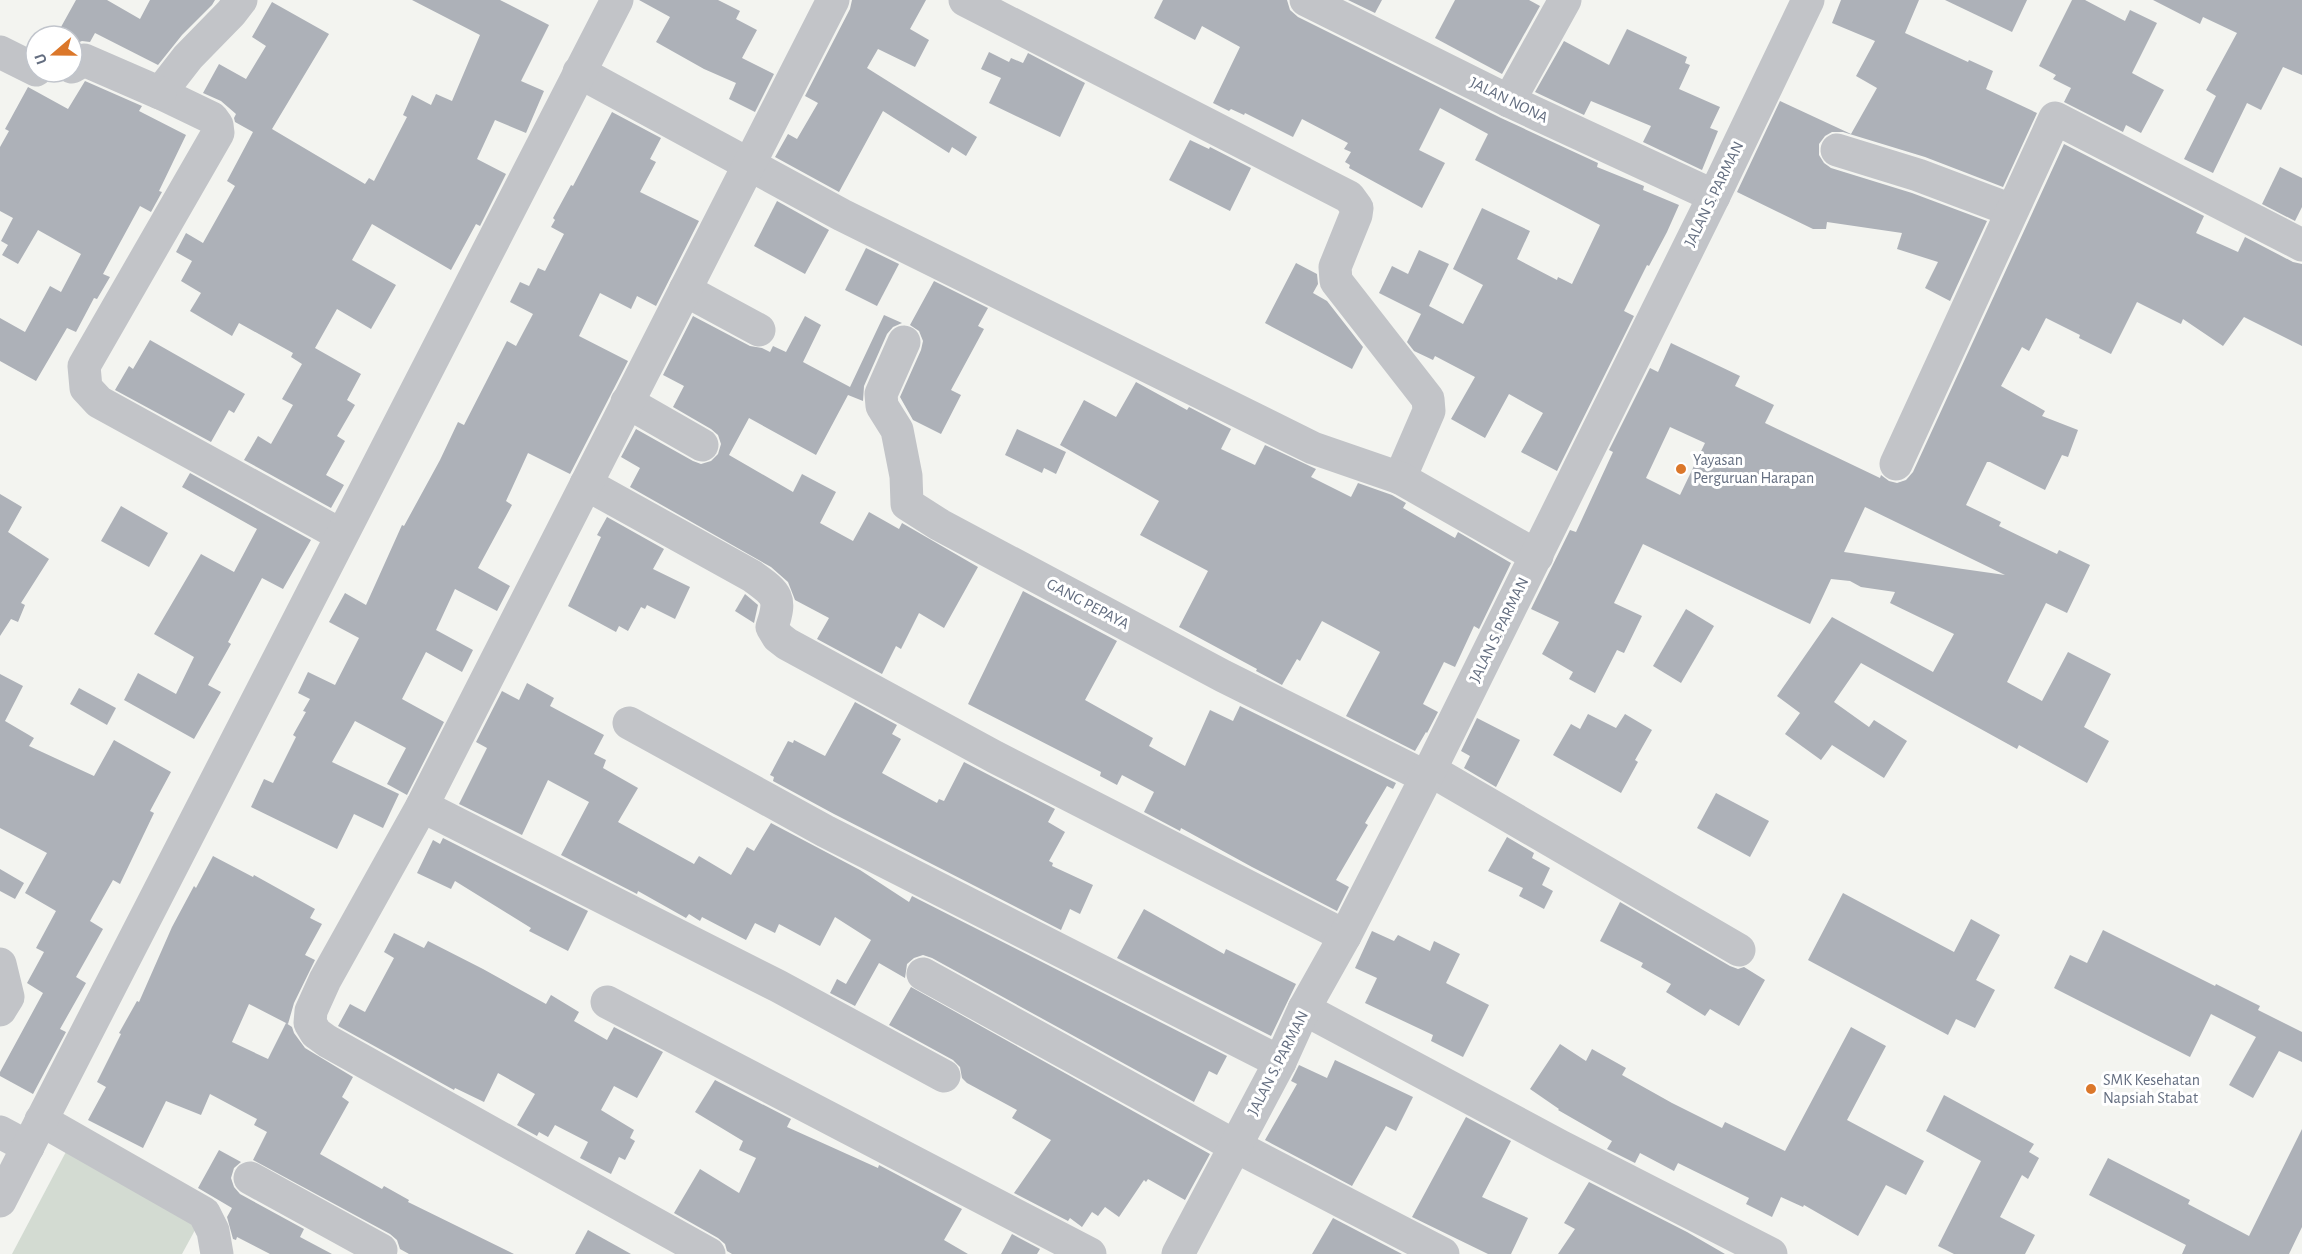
<svg xmlns="http://www.w3.org/2000/svg" width="2302" height="1254" viewBox="0 0 2302 1254" font-family="'Alegreya Sans',sans-serif">
<rect width="100%" height="100%" fill="#f3f4f0"/>
<path fill="#d3dbd2" d="M68,1148L201,1219L182,1254H12Z"/>
<g fill="#adb1b8" fill-rule="evenodd">
<path d="M76,0H107L140,19L150,0H215L212,5L182,35L158,65L95,33L90,42L82,41L72,45V36H56Z"/>
<path d="M412,0H500L549,25L521,81L544,91L526,133L495,120L477,159L506,174L480,226L476,224L451,270L372,224L352,260L396,285L371,329L337,309L315,348L361,374L347,400L355,405L337,436L345,441L326,475L344,485L331,508L244,460L258,436L271,444L293,405L282,399L302,364L291,357L293,353L239,323L232,336L190,311L201,293L181,281L192,261L176,252L186,233L203,243L235,186L227,181L253,132L235,122L234,118L236,114L221,101L203,93L219,64L246,79L266,46L252,37L272,2L329,34L272,129L365,184L369,178L374,181L407,117L403,115L412,95L431,105L436,94L452,101L480,35Z"/>
<path d="M639,0H718L740,11L736,19L757,30L742,58L774,74L755,112L729,99L736,83L704,69L656,42L670,17Z"/>
<path d="M852,0H926L910,29L929,40L915,67L878,49L867,68L977,137L966,156L952,147L949,153L883,111L839,192L775,157L788,134L797,139L818,103L805,96L850,9Z"/>
<path d="M1163,0H1287L1290,10L1298,17L1501,118L1598,163L1597,167L1644,186L1643,190L1679,205L1667,232L1649,266L1647,265L1624,311L1634,316L1557,471L1521,452L1543,413L1509,394L1485,438L1451,419L1475,377L1435,356L1433,360L1414,351L1407,342L1421,314L1379,293L1392,266L1408,274L1419,250L1449,264L1429,306L1463,324L1483,285L1453,269L1482,208L1530,231L1517,259L1557,280L1558,277L1572,284L1600,225L1475,160L1488,134L1440,108L1419,150L1445,163L1422,208L1349,168L1350,165L1345,162L1351,152L1344,149L1348,143L1302,119L1293,137L1245,113L1244,115L1231,109L1229,111L1213,103L1240,47L1202,26L1195,40L1154,18Z"/>
<path d="M1348,0H1382L1375,13Z"/>
<path d="M1455,0H1529L1540,6L1502,74L1435,38Z"/>
<path d="M1841,0H1919L1905,33L1968,62L1969,60L1993,71L1986,89L2037,113L2003,187L1925,157L1843,132H1832L1825,136L1819,144V155L1824,163L1831,168L1912,193L1987,221L1950,301L1925,288L1938,262L1897,249L1902,233L1827,222L1826,229H1813L1737,192L1780,101L1851,134L1877,88L1856,76L1875,41L1832,23Z"/>
<path d="M1945,0H2027L2012,32Z"/>
<path d="M2072,0H2085L2125,21L2130,10L2157,23L2132,73L2164,90L2141,133L2126,125L2123,132L2064,102L2071,88L2053,79L2056,75L2039,66Z"/>
<path d="M2153,0H2302V75L2283,67L2261,110L2247,103L2213,173L2184,159L2216,96L2206,90L2237,33L2203,17L2200,24Z"/>
<path d="M1627,29L1687,57L1685,63L1690,65L1679,89L1720,107L1710,128L1718,131L1702,170L1643,142L1651,126L1591,101L1584,115L1535,92L1564,41L1609,65Z"/>
<path d="M989,52L1009,62L1011,58L1023,63L1028,53L1085,83L1060,137L989,103L1001,78L981,69Z"/>
<path d="M85,81L142,106L139,111L186,135L159,191L162,192L151,212L140,206L103,274L110,277L97,299L94,298L76,332L67,328L36,381L0,361V318L25,332L50,286L61,292L81,254L38,230L18,264L2,255L8,245L1,241L13,218L0,211V147L9,131L5,129L28,87L68,109Z"/>
<path d="M612,112L661,138L650,159L656,162L640,192L699,221L656,306L637,296L631,309L600,293L579,336L628,361L570,474L528,453L506,501L512,505L478,568L510,586L497,611L455,589L436,630L473,650L462,672L426,652L402,699L444,722L407,795L387,784L406,748L355,721L332,762L399,794L383,828L354,814L337,849L251,807L264,779L273,783L296,737L293,735L306,712L303,711L310,699L298,693L308,672L335,685L359,638L329,622L345,593L366,605L402,525L404,526L440,460L458,422L464,425L507,341L516,346L533,314L510,302L520,282L529,286L538,268L545,271L564,234L551,227L555,220L553,218L571,185L573,186Z"/>
<path d="M1190,140L1209,149L1210,147L1251,168L1230,211L1169,180Z"/>
<path d="M2064,144L2204,216L2196,233L2238,252L2245,237L2293,262L2302,264V346L2244,317L2223,346L2183,319L2181,324L2137,302L2111,354L2079,338L2080,335L2046,318L2029,351L2022,347L2001,386L2045,411L2042,416L2078,430L2068,457L2062,455L2045,490L1990,462H1987L1966,505L2001,522L1999,526L2057,554L2059,550L2090,565L2067,613L2046,603L2007,682L2042,701L2068,652L2111,674L2084,727L2109,741L2087,783L2019,745L2017,749L1861,663L1834,702L1869,727L1874,720L1907,741L1884,778L1832,745L1821,760L1785,734L1800,713L1777,696L1832,617L1933,672L1954,634L1890,603L1895,592L1861,587L1850,581L1831,579L1810,624L1643,544L1614,603L1642,616L1624,653L1617,650L1595,693L1569,679L1573,672L1542,654L1559,622L1531,609L1570,530L1576,532L1613,452L1609,450L1650,368L1658,372L1671,343L1740,376L1735,386L1774,405L1765,423L1880,478L1881,475L1889,481L1897,483L1906,480L1913,472ZM1670,427L1705,443L1680,495L1646,478ZM1865,507L2005,575L1844,552Z"/>
<path d="M2280,167L2302,178V207L2295,221L2262,204Z"/>
<path d="M777,201L829,230L805,274L754,246Z"/>
<path d="M866,248L899,264L877,306L845,290Z"/>
<path d="M1296,263L1317,274L1318,284L1313,293L1327,301L1363,347L1352,369L1265,323Z"/>
<path d="M934,281L988,308L978,326L984,329L951,390L961,395L941,434L913,420L900,397L921,350L923,341L919,331L910,325Z"/>
<path d="M884,315L902,323L893,327L887,334L864,386L863,401L848,395L816,455L749,418L729,455L793,492L802,474L836,492L820,523L853,541L869,512L899,529L902,523L978,567L944,628L919,613L901,649L896,646L882,674L817,639L829,618L795,600L788,582L771,567L630,487L640,468L621,457L636,429L693,461L701,464L711,461L718,454L721,444L718,435L711,429L673,407L684,386L663,375L693,316L750,346L762,348L770,352L773,346L786,352L805,316L821,325L803,362L850,387Z"/>
<path d="M150,340L245,394L234,413L229,410L211,442L115,390L129,366L133,369Z"/>
<path d="M1136,382L1187,410L1189,407L1231,429L1221,449L1255,465L1265,445L1316,469L1311,477L1351,497L1358,483L1392,495L1406,503L1403,508L1455,538L1458,532L1511,563L1479,629L1474,626L1455,667L1444,662L1423,704L1438,712L1427,733L1426,732L1415,751L1346,716L1380,652L1322,621L1300,661L1297,659L1282,685L1256,671L1257,669L1179,627L1208,571L1140,535L1159,501L1060,445L1084,400L1116,417Z"/>
<path d="M1017,429L1066,452L1056,474L1044,468L1042,473L1005,455Z"/>
<path d="M190,473L311,540L283,589L262,578L228,642L231,644L208,685L221,692L194,739L124,700L138,673L176,694L194,657L154,634L201,554L234,572L257,529L182,487Z"/>
<path d="M0,494L22,507L8,532L49,559L21,603L25,605L18,622L11,619L0,636Z"/>
<path d="M121,506L168,533L149,567L101,541Z"/>
<path d="M607,517L664,549L653,569L690,587L675,619L647,605L645,609L641,607L628,631L619,626L616,632L568,606L601,537L597,535Z"/>
<path d="M1023,591L1117,641L1085,700L1153,738L1149,746L1185,766L1210,710L1233,721L1240,706L1396,783L1393,789L1387,786L1365,823L1368,825L1336,880L1349,887L1337,911L1252,867L1181,828L1180,831L1144,812L1154,792L1122,775L1117,785L1100,776L1101,772L968,704Z"/>
<path d="M745,594L758,605L754,623L735,611Z"/>
<path d="M1686,609L1714,626L1681,683L1653,666Z"/>
<path d="M0,674L23,686L5,721L34,738L29,746L94,776L114,740L171,772L150,811L154,813L120,884L113,880L90,921L103,929L76,977L86,983L60,1029L66,1032L33,1094L0,1076V1072L43,993L27,983L44,952L36,948L56,911L25,893L47,853L0,828Z"/>
<path d="M527,683L554,698L550,706L604,735L594,754L606,760L603,768L638,788L618,822L694,864L699,856L731,875L747,847L754,851L771,823L860,870L909,902L912,896L1227,1056L1217,1075L1209,1071L1194,1102L932,958L923,955L914,958L907,964L905,978L879,963L855,1006L830,993L837,979L846,984L871,940L835,917L820,946L779,924L775,933L755,923L746,940L702,917L700,921L689,914L686,918L638,891L637,894L561,855L589,802L548,780L522,835L459,804L487,748L476,742L502,691L519,700Z"/>
<path d="M79,688L116,708L107,725L70,704Z"/>
<path d="M855,702L897,725L892,734L901,739L882,773L937,803L939,799L944,801L964,762L1055,809L1048,822L1065,832L1049,861L1053,863L1052,866L1093,885L1080,914L1070,909L1061,930L834,814L773,781L774,777L770,775L788,741L793,743L794,740L825,756Z"/>
<path d="M1588,714L1616,728L1625,714L1652,730L1635,760L1638,762L1621,793L1553,755L1571,724L1580,729Z"/>
<path d="M1477,718L1520,740L1496,787L1464,768L1470,756L1461,751Z"/>
<path d="M1716,793L1769,821L1750,857L1697,828Z"/>
<path d="M1507,837L1534,853L1532,858L1550,868L1542,885L1553,891L1544,909L1519,896L1523,888L1488,871Z"/>
<path d="M443,838L588,911L568,951L529,931L531,928L455,881L451,889L417,873L433,840L440,844Z"/>
<path d="M213,856L253,877L254,875L315,909L310,918L322,924L305,955L315,960L294,1003L288,1024L249,1004L232,1042L268,1059L286,1023L292,1027L294,1033L305,1048L353,1077L342,1097L349,1102L320,1154L382,1189L384,1186L409,1200L408,1202L514,1254H409L400,1249L397,1240L390,1234L253,1160L267,1132L254,1125L257,1119L210,1094L201,1115L166,1101L143,1148L88,1120L106,1087L97,1082L121,1034L119,1033L137,1001L139,1002L172,927L194,886L196,888Z"/>
<path d="M0,869L24,883L15,899L0,891Z"/>
<path d="M1843,893L1954,952L1971,919L2000,935L1976,980L1995,990L1975,1028L1956,1019L1948,1035L1808,960Z"/>
<path d="M1620,902L1730,966L1738,969L1744,967L1765,980L1739,1026L1710,1009L1705,1016L1666,992L1671,984L1641,967L1643,963L1600,941Z"/>
<path d="M1144,909L1224,954L1226,949L1296,984L1271,1036L1117,958Z"/>
<path d="M2103,930L2215,986L2216,984L2260,1006L2258,1010L2302,1032V1062L2279,1051L2253,1098L2229,1085L2256,1037L2211,1014L2190,1057L2054,988L2070,955L2087,963Z"/>
<path d="M1372,931L1394,941L1398,935L1430,951L1434,941L1460,954L1446,983L1489,1005L1463,1057L1431,1041L1433,1035L1365,1003L1377,978L1355,968Z"/>
<path d="M394,933L424,948L428,941L483,969L546,1004L551,995L579,1012L574,1021L607,1040L614,1027L663,1052L637,1098L614,1086L601,1110L634,1130L630,1138L635,1141L625,1160L619,1157L611,1174L580,1158L588,1142L555,1125L548,1137L539,1132L537,1136L517,1125L535,1094L498,1073L484,1102L455,1088L454,1090L338,1026L350,1004L365,1012L394,958L384,952Z"/>
<path d="M911,987L1210,1154L1185,1200L1148,1179L1146,1182L1144,1180L1119,1217L1105,1207L1098,1216L1092,1212L1082,1227L1070,1218L1068,1221L1014,1193L1051,1140L1012,1118L1017,1110L967,1083L962,1078L960,1067L953,1060L889,1025Z"/>
<path d="M1851,1027L1886,1046L1847,1120L1924,1161L1906,1195L1886,1185L1858,1236L1804,1205L1803,1207L1781,1197L1772,1217L1746,1204L1749,1198L1678,1163L1674,1171L1640,1153L1635,1163L1607,1149L1612,1141L1558,1110L1559,1109L1530,1089L1560,1044L1586,1061L1592,1049L1626,1068L1622,1075L1672,1103L1722,1128L1725,1122L1785,1151Z"/>
<path d="M1335,1060L1413,1097L1396,1131L1386,1126L1352,1186L1265,1140L1297,1084L1291,1081L1299,1065L1327,1078Z"/>
<path d="M715,1080L791,1119L787,1127L878,1168L879,1165L962,1209L944,1240L968,1254H732L727,1251L725,1244L718,1238L674,1213L700,1169L739,1193L756,1158L739,1150L743,1141L695,1112Z"/>
<path d="M1944,1095L2034,1144L2029,1152L2039,1158L2028,1179L2022,1175L2000,1217L2035,1235L2025,1254H1954L1938,1246L1981,1161L1926,1131Z"/>
<path d="M1466,1117L1511,1141L1482,1197L1528,1218L1511,1254H1488L1412,1217Z"/>
<path d="M2302,1129V1227L2289,1254H2182L2186,1245L2089,1195L2108,1158L2190,1200L2188,1204L2249,1236Z"/>
<path d="M219,1150L241,1162L234,1168L231,1178L234,1187L240,1194L304,1229L300,1237L332,1254H270L237,1237L236,1240L233,1239L227,1217L232,1208L198,1188Z"/>
<path d="M1589,1182L1687,1232L1725,1254H1558L1575,1229L1564,1223Z"/>
<path d="M1333,1218L1402,1254H1312Z"/>
<path d="M588,1230L631,1254H575Z"/>
<path d="M1012,1234L1040,1249L1037,1254H1001Z"/>
</g>
<g fill="none" stroke-linecap="round" stroke-linejoin="round">
<g stroke="#c2c4c8" stroke-width="33">
<path d="M241,0L231,13L188,57L160,93L212,118L217,125L218,133L84,366L86,388L99,402L341,535"/>
<path d="M965,0L1349,197L1357,208L1356,215L1335,267L1336,281L1428,399L1429,411L1400,478"/>
<path d="M1306,0L1509,101L1714,196"/>
<path d="M0,52L36,70"/>
<path d="M72,67L84,60L160,93"/>
<path d="M579,72L842,215L1313,448L1400,478L1537,556"/>
<path d="M1509,101L1565,0"/>
<path d="M1837,150L1918,175L2011,210"/>
<path d="M685,290L759,330"/>
<path d="M904,342L881,394L882,406L897,430L906,476L907,504L940,525L1223,676L1426,777"/>
<path d="M627,402L702,445"/>
<path d="M1896,464L2055,118L2302,245"/>
<path d="M586,484L752,576C777,594 782,597 772,627L778,637L787,644L995,757L1345,936"/>
<path d="M629,723L825,831L1280,1062"/>
<path d="M1430,770L1739,950"/>
<path d="M422,806L778,986L944,1076"/>
<path d="M0,964L8,997L0,1010"/>
<path d="M923,974L1235,1146L1443,1254"/>
<path d="M607,1002L1090,1254"/>
<path d="M1304,1009L1560,1146L1771,1254"/>
<path d="M41,1120L204,1213L213,1231L217,1254"/>
<path d="M0,1132L28,1147"/>
<path d="M250,1178L381,1250"/>
<path d="M0,1201L617,0"/>
<path d="M709,1254L327,1041L316,1033L310,1023L311,1011L325,980L422,806L833,0"/>
<path d="M1178,1254L1280,1062L1304,1009L1345,936L1430,770L1714,196L1808,0"/>
</g>
</g>
<g fill="#db772a" stroke="#fff" stroke-width="2">
<circle cx="1681" cy="469" r="6"/>
<circle cx="2091" cy="1089" r="6"/>
</g>
<g text-anchor="middle" dominant-baseline="central" stroke-width="6" stroke-linejoin="round" paint-order="stroke">
<g font-size="16" fill="#646e80" stroke="#fff">
<text transform="translate(1509 100) rotate(26)">JALAN NONA</text>
<text transform="translate(1714 194) rotate(-64)">JALAN S. PARMAN</text>
<text transform="translate(1088 604) rotate(28)">GANG PEPAYA</text>
<text transform="translate(1499 630) rotate(-64)">JALAN S. PARMAN</text>
<text transform="translate(1278 1063) rotate(-63)">JALAN S. PARMAN</text>
</g>
<g font-size="16" fill="#646e80" stroke="#fff" text-anchor="start">
<text x="1693" y="460">Yayasan<tspan x="1693" dy="18">Perguruan Harapan</tspan></text>
<text x="2103" y="1080">SMK Kesehatan<tspan x="2103" dy="18">Napsiah Stabat</tspan></text>
</g>
</g>
<g transform="translate(54 54) rotate(250)"><circle r="28" fill="#ffffff" stroke="#c1c5cc" stroke-width="1.5"/>
<path d="M0-4.5L10 22L0 15L-10 22Z" fill="#db772a"/>
<text y="-9" font-size="16" font-weight="bold" text-anchor="middle" fill="#646e80">U</text>
</g>
</svg>
